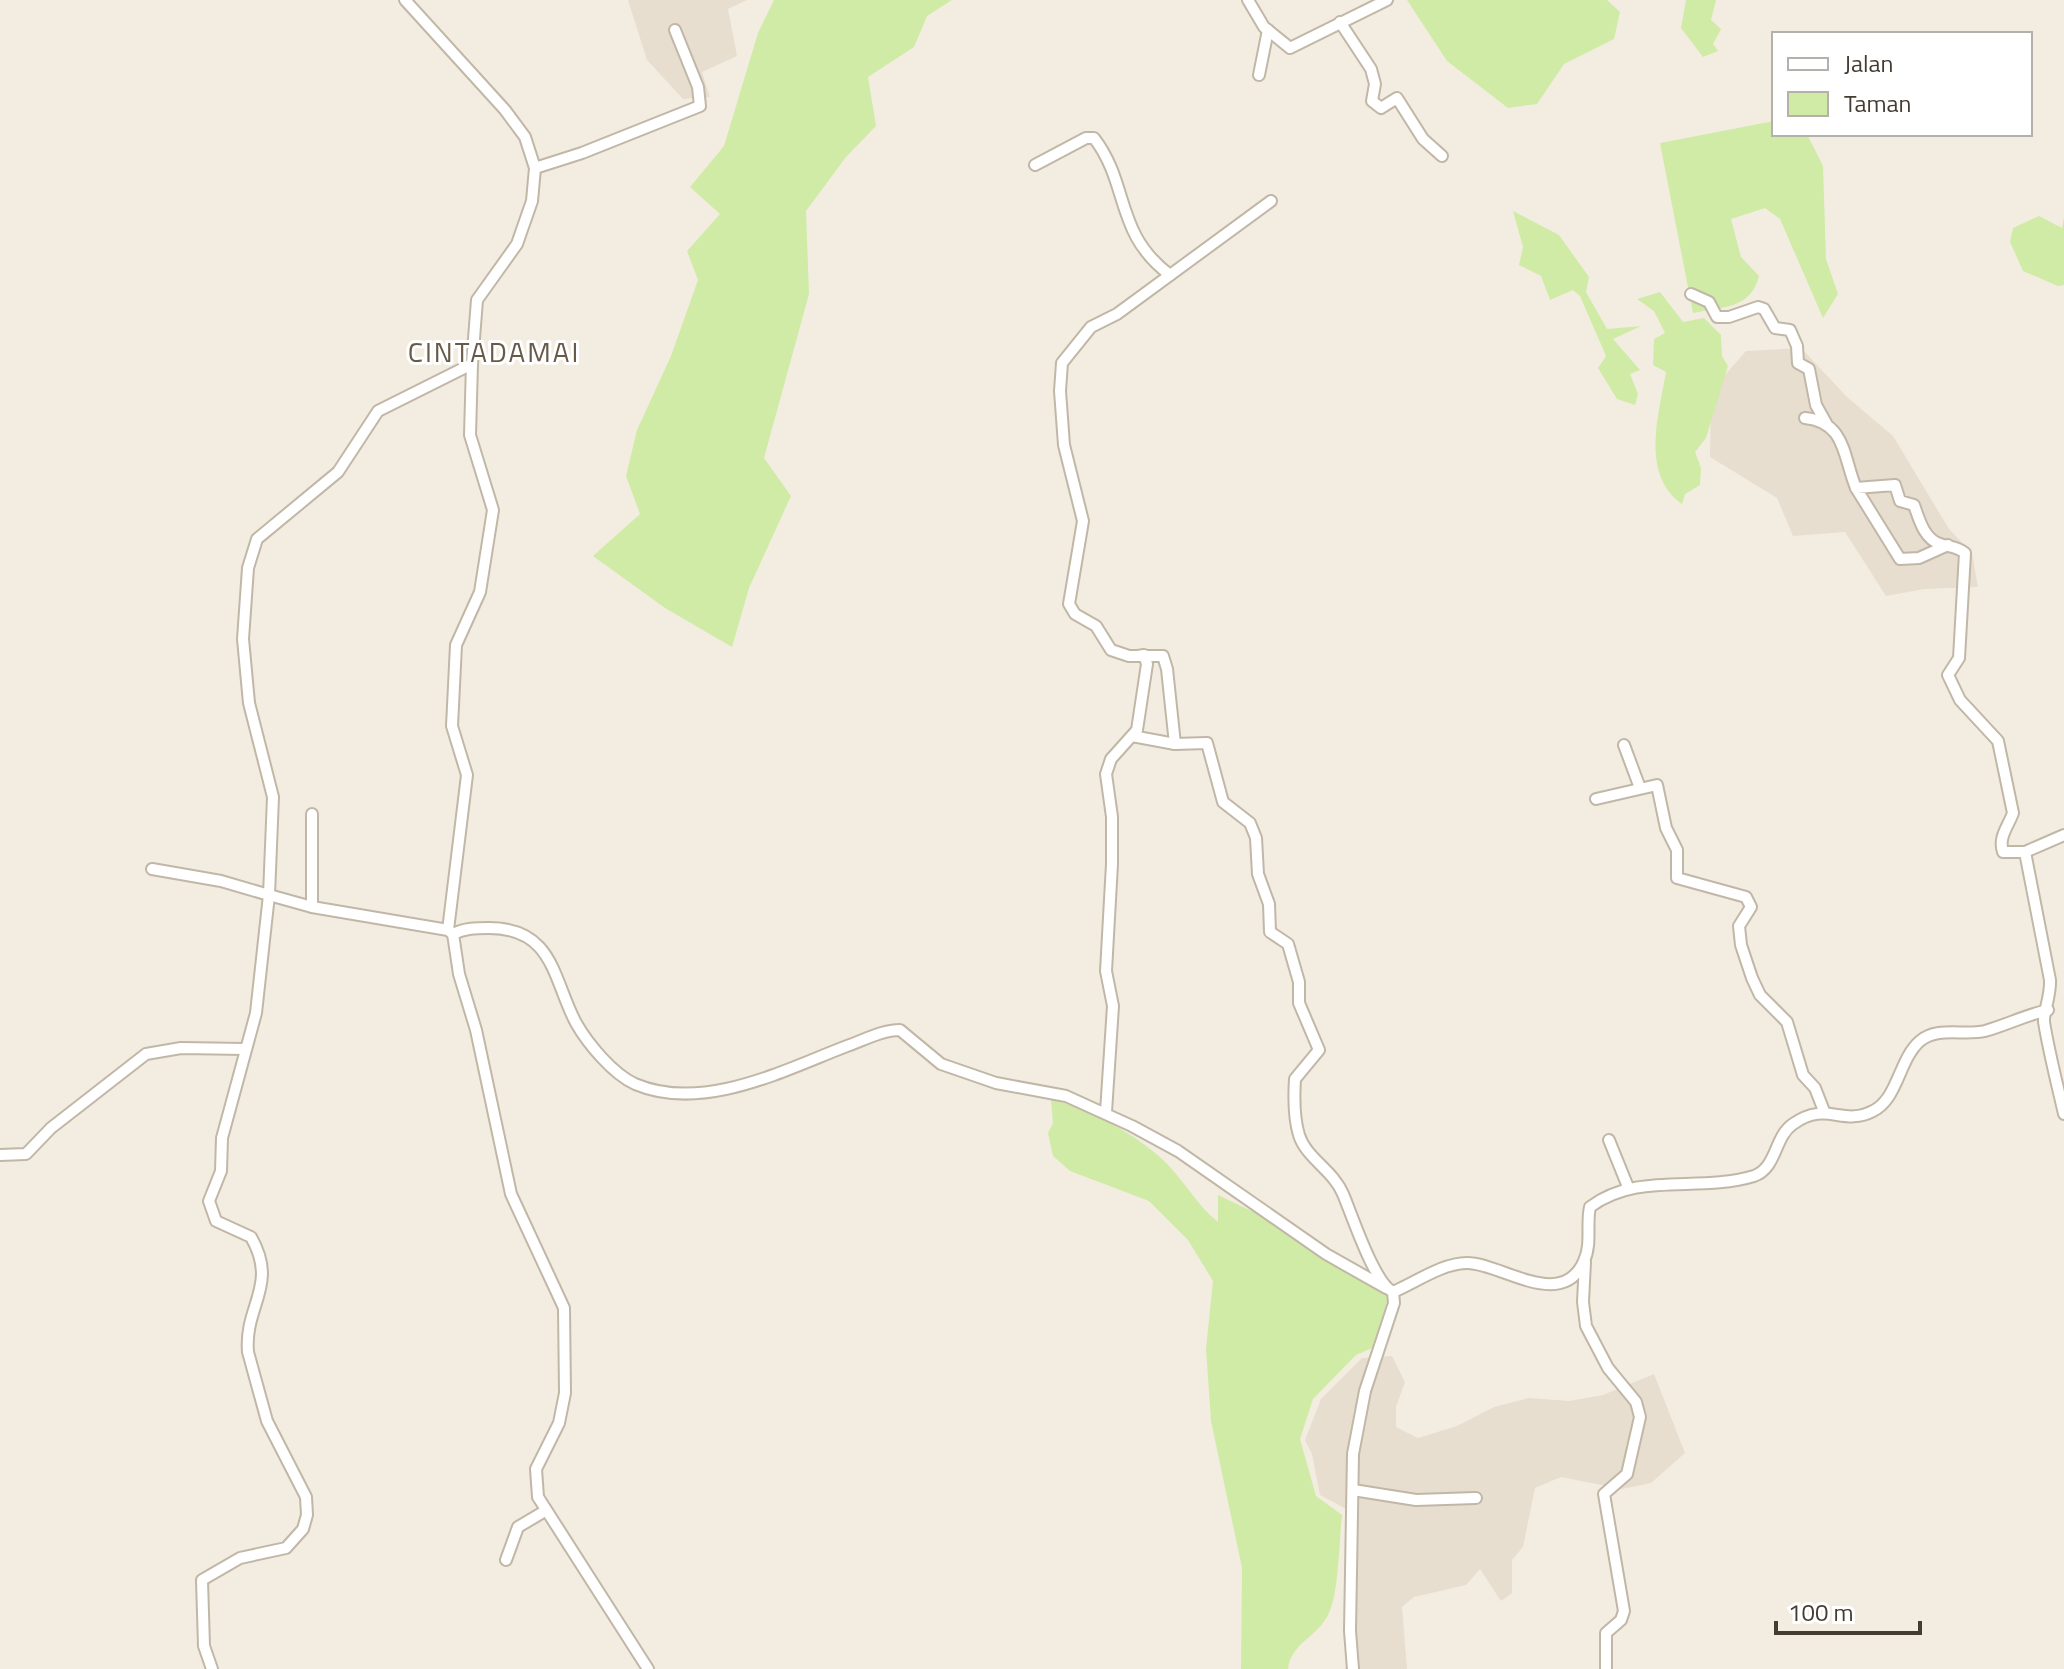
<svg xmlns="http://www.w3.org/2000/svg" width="2064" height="1669" viewBox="0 0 2064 1669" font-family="'Titillium Web',sans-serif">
<rect width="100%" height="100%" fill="#f3ede1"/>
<g fill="#e7decf">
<path d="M628,0H747L728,9L737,56L702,72L710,97L683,99L647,60Z"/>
<path d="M1801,348L1847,397L1893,436L1949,529L1972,553L1978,587L1924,589L1886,596L1845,532L1793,536L1777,498L1710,457L1711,391L1746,351Z"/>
<path d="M1392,1356L1405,1382L1396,1407V1427L1418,1438L1457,1426L1494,1407L1529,1398L1569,1401L1603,1395L1654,1374L1685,1453L1651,1483L1622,1489L1561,1477L1535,1488L1523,1547L1512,1560V1593L1501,1601L1480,1569L1466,1585L1414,1597L1402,1607L1407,1669H1344L1353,1662L1346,1573L1350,1511L1320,1495L1312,1454L1305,1440L1321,1399L1362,1358Z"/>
</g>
<g fill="#cfeba6">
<path d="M774,0H952L927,16L914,47L868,77L876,126L846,157L806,211L809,294L764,458L791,496L749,588L732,647L665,608L593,556L640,514L626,476L637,430L671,356L698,280L687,251L720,214L690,187L724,146L758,33Z"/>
<path d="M1407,0H1607L1620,12L1614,39L1564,64L1537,104L1508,108L1447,61Z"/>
<path d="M1686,0H1716L1711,20L1721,29L1713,44L1718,51L1703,57L1681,28Z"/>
<path d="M1774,121V134H1807L1823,166L1826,259L1838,294L1823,318L1780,219L1765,208L1731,219L1741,257L1759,276C1751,309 1722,307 1693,313L1660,143Z"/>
<path d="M1513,211L1559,235L1589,277L1586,292L1607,329L1641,326L1613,339L1640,370L1630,374L1638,394L1635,405L1617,399L1598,368L1606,356L1580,296L1573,290L1550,300L1541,276L1519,265L1523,247Z"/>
<path d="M2039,216L2062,228L2064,218V285L2058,286L2023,271L2010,242L2013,228Z"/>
<path d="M1660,292L1683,322L1704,318L1721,335L1722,356L1728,366L1706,438L1695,452L1701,468L1700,485L1685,494L1682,504C1640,474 1659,414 1666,372L1653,365L1654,339L1665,333L1654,311L1637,299Z"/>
<path d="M1051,1100C1085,1105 1146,1140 1169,1166C1187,1185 1197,1205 1218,1222V1195L1266,1218L1389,1295L1372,1348L1356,1355L1313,1399L1300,1439L1316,1496L1342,1515C1339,1541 1339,1595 1328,1615C1317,1637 1291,1643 1288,1669H1241L1242,1568L1211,1421L1206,1349L1213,1281L1188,1240L1149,1201L1070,1171L1053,1156L1048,1133L1053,1123Z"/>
</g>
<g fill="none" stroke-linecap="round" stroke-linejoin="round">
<g stroke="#c1b7a7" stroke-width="14">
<g id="street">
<path d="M405,0L505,110L525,137L535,168L532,201L517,244L477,300L472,364L378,411L338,472L257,539L248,568L243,639L249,703L273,797L269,895L312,907L448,930L453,934L459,974L476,1030L511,1194L564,1308L565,1393L559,1423L536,1469L538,1497L648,1669"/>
<path d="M1248,0L1264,27L1290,48L1387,0"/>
<path d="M1340,22L1371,69L1375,84L1372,101L1381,108L1397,98L1423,139L1442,156"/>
<path d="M1259,75L1268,30"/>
<path d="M1035,165L1086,138H1094C1130,185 1114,233 1170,275"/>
<path d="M535,168L582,153L700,106L698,87L675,30"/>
<path d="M1271,201L1117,314L1091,327L1062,363L1060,391L1064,445L1083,521L1069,604L1075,614L1096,626L1111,650L1129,656H1163L1167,669L1175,744L1207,743L1223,802L1250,823L1256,838L1258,874L1269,904L1270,932L1288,944L1299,982V1003L1319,1050L1295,1079C1294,1095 1294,1119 1299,1135C1306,1158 1333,1170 1343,1194C1352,1215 1374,1283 1393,1292L1394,1303L1365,1391L1353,1454L1350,1631L1353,1669"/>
<path d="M1691,294L1709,302L1717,317H1729L1758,307L1764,309L1775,328L1790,330L1797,346L1798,363L1809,369L1816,405L1826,423"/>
<path d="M1805,418C1846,422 1843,457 1856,488"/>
<path d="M1948,545L1919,558L1900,559L1856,488L1895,485L1900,501L1914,505C1919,519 1924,539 1940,544C1949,547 1957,546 1965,553L1959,658L1948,675L1960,700L1998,741L2013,813C2008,827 1998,837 2003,852H2025L2050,980C2051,995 2043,1014 2044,1022C2049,1053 2057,1083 2064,1114"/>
<path d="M1132,736L1175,744"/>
<path d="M1624,745L1640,788"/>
<path d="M1596,799L1657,785L1666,828L1677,850V878L1746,897L1751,907L1739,926L1741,945L1752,978L1760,995L1787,1022L1803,1075L1815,1088L1824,1111"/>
<path d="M2025,852L2064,835"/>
<path d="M152,869L221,881L269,895L256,1013L222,1138L221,1171L209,1201L216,1221L251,1237C279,1286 244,1305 248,1352L267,1421L306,1497L307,1515L303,1529L286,1548L240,1558L202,1580L204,1646L212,1669"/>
<path d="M312,907V814"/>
<path d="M448,930L467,775L452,726L456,645L480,592L493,510L470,435L472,364"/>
<path d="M453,934C465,928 476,928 489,928C554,928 553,980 576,1023C588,1044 613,1074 635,1084C703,1113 784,1070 847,1046C864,1040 882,1030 900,1030L941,1064L996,1083L1066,1096L1132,1126L1178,1151L1326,1254L1386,1288"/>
<path d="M1106,1112L1113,1006L1106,971L1112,864V817L1106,774L1111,759L1137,730L1147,664L1144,655L1138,656"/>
<path d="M1609,1140L1628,1187"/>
<path d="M0,1155L26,1154L51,1128L146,1054L181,1048L245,1049"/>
<path d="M1585,1262L1583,1302L1586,1326L1608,1368L1636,1402L1640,1417L1627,1474L1604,1494L1624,1611L1621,1620L1606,1633V1669"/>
<path d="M1393,1292C1416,1282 1443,1263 1467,1263C1501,1263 1562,1312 1584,1261C1592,1244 1586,1224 1590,1207C1638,1171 1698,1193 1754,1176C1777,1168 1774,1137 1793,1124C1827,1100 1842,1127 1873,1111C1898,1099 1899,1059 1920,1041C1938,1026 1964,1036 1985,1031C2006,1025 2026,1015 2048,1010"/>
<path d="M1353,1490L1416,1500L1476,1498"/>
<path d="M506,1560L518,1527L545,1511"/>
</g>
</g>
<use href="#street" stroke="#fff" stroke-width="10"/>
</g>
<g text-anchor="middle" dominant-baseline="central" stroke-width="6" stroke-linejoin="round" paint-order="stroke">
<g font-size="28" letter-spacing="2" fill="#685a48" stroke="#fff">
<text x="494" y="351">CINTADAMAI</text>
</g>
</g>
<rect x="1772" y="32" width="260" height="104" fill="#ffffff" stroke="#b4b1ad" stroke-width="2"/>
<rect x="1788" y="58" width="40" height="12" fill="#ffffff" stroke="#b4b1ad" stroke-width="2"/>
<text x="1844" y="72" font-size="24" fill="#443c32">Jalan</text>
<rect x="1788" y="92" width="40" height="24" fill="#cfeba6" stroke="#b4b1ad" stroke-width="2"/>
<text x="1844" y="112" font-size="24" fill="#443c32">Taman</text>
<path d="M1776 1621v12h144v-12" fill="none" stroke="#443c32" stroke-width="4"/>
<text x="1788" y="1621" font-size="24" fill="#443c32" stroke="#ffffff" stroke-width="6" paint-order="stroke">100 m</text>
</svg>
